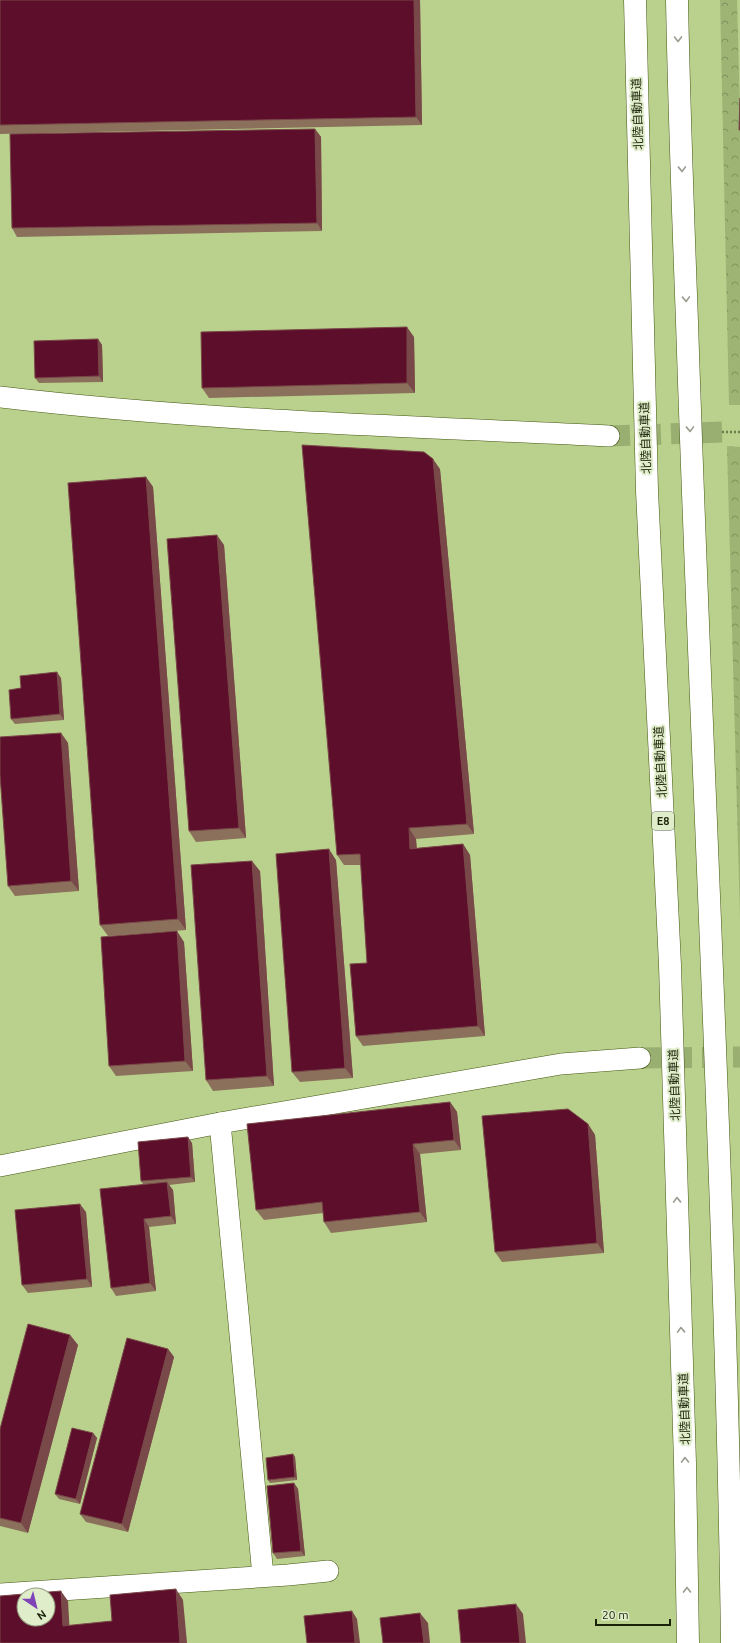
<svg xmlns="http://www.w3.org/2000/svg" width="740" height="1643" viewBox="0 0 740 1643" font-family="Ubuntu,'Noto Sans JP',sans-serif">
<defs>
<pattern id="forest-crowns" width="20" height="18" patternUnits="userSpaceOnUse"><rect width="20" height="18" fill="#9db474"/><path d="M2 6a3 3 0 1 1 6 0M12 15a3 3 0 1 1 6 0" fill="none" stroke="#7f925d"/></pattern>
</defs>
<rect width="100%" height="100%" fill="#b9d18c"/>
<g fill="url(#forest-crowns)">
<path d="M720,0H737L740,110V405H729Z"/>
<path d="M727,446L740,447V919Z"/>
</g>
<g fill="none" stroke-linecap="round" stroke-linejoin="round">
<g stroke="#99ae71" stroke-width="21" stroke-dasharray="21 10" stroke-linecap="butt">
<path d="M609,436L722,432"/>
<path d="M640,1058L740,1057"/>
</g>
<g stroke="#445712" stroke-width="22">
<g id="street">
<path d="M0,397C201,421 407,426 609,436"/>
<path d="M220,1123L263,1576"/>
<path d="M0,1166L220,1123L561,1064L640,1058"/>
<path d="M0,1594L288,1575L328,1571"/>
</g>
</g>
<g stroke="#445712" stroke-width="23">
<g id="highway">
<path d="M635,0L647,491L670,965L685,1463L688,1643"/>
<path d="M677,0C679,107 683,215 687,322C701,762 726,1202 732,1643"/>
</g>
</g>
<path stroke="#6c7d4c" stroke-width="2.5" stroke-dasharray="2 2" stroke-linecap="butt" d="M722,432H740"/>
<use href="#street" stroke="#fff" stroke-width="21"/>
<use href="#highway" stroke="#fff" stroke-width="22"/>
</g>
<g fill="#8b705c">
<path d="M0,0H420L422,125L0,134Z"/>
<path d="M315,129L321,137L322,231L17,237L12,228Z"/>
<path d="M414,337L415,393L209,398L202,388Z"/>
<path d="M98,339L102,345L103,382L39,383L35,378Z"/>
<path d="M440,469L474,834L416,839L417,848L463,844L470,855L485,1036L363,1046L356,1036L367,963L361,865H344L337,855Z"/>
<path d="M146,477L153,487L186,930L108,936L100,925Z"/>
<path d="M224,545L246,838L196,842L189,831Z"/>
<path d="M61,678L64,720L15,724L11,719L21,688Z"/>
<path d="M61,733L68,743L79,891L15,896L8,886Z"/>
<path d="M336,860L353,1078L300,1082L292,1072Z"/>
<path d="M260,871L274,1086L213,1091L206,1080Z"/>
<path d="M184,942L193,1071L116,1076L109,1066Z"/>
<path d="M450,1102L457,1112L461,1150L420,1154L427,1222L331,1233L324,1222L323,1213L264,1220L256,1210Z"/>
<path d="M588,1124L595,1135L604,1253L502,1262L495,1252Z"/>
<path d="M192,1143L195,1182L169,1185L173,1190L176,1224L149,1227L156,1291L116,1296L111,1288L143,1184L141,1181Z"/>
<path d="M86,1212L92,1287L28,1293L22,1285Z"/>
<path d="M70,1335L78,1345L28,1533L0,1526V1429Z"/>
<path d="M168,1349L174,1357L128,1532L86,1522L80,1514Z"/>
<path d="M93,1433L97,1438L80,1504L59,1499L55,1494Z"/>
<path d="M293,1454L295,1457L297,1480L270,1483L268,1480Z"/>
<path d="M294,1483L298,1489L305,1556L277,1559L273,1553Z"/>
</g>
<g fill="#794848">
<path d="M414,0H420L422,125L416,117Z"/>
<path d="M315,129L321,137L322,231L317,223Z"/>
<path d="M407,327L414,337L415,393L407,383Z"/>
<path d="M98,339L102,345L103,382L99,376Z"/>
<path d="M433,459L440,469L474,834L467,824Z"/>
<path d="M146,477L153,487L186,930L178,919Z"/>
<path d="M217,535L224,545L246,838L239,828Z"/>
<path d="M57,672L61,678L64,720L60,714Z"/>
<path d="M61,733L68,743L79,891L71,881Z"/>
<path d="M409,828L416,839L417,859L410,849Z"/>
<path d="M463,844L470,855L485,1036L478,1026Z"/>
<path d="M329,849L336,860L353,1078L345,1068Z"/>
<path d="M252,861L260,871L274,1086L267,1076Z"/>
<path d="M177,931L184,942L193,1071L185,1061Z"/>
<path d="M450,1102L457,1112L461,1150L454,1140Z"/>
<path d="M588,1124L595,1135L604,1253L597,1243Z"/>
<path d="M188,1137L192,1143L195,1182L191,1177Z"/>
<path d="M413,1144L420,1154L427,1222L420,1212Z"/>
<path d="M167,1182L173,1190L176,1224L171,1216Z"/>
<path d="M80,1204L86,1212L92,1287L87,1279Z"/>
<path d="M144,1219L149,1227L156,1291L150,1283Z"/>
<path d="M70,1335L78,1345L28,1533L21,1523Z"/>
<path d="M168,1349L174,1357L128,1532L122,1524Z"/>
<path d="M93,1433L97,1438L80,1504L76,1499Z"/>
<path d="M293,1454L295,1457L297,1480L295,1477Z"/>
<path d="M294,1483L298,1489L305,1556L301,1551Z"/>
<path d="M176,1589L183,1600L187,1643H180Z"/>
<path d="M61,1591L68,1601L70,1636L63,1626Z"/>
<path d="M516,1604L523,1614L526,1643H520Z"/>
<path d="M352,1611L357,1619L360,1643H355Z"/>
<path d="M420,1613L428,1623L430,1643H424Z"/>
</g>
<g fill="#5d0e2b" stroke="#794848" fill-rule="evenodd">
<path d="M0,0H414L416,117L0,125Z"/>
<path d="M740,98V130H739Z"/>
<path d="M315,129L317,223L12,228L10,134Z"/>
<path d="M407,327V383L202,388L201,332Z"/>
<path d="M98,339L99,376L35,378L34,341Z"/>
<path d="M302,445L424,452L433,459L467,824L409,828L410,849L463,844L478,1026L356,1036L350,964L367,963L360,854L337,855Z"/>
<path d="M146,477L178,919L100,925L68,483Z"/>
<path d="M217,535L239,828L189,831L167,539Z"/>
<path d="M57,672L60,714L11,719L9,690L21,688L20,676Z"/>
<path d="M61,733L71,881L8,886L0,775V737Z"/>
<path d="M329,849L345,1068L292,1072L276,854Z"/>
<path d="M252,861L267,1076L206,1080L191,865Z"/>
<path d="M177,931L185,1061L109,1066L101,937Z"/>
<path d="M450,1102L454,1140L413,1144L420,1212L324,1222L322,1202L256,1210L247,1124Z"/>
<path d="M568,1109L588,1124L597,1243L495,1252L482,1116Z"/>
<path d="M188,1137L191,1177L141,1181L138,1142Z"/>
<path d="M167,1182L171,1216L144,1219L150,1283L111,1288L100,1189Z"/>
<path d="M80,1204L87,1279L22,1285L15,1210Z"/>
<path d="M28,1324L70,1335L21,1523L0,1518V1429Z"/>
<path d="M127,1338L168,1349L122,1524L80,1514Z"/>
<path d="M72,1428L93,1433L76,1499L55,1494Z"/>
<path d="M293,1454L295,1477L268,1480L266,1458Z"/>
<path d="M294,1483L301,1551L273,1553L267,1486Z"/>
<path d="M176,1589L180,1643H0V1596L61,1591L63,1626L112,1621L110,1595ZM24,1595H48V1619H24Z"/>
<path d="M516,1604L520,1643H461L458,1610Z"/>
<path d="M352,1611L355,1643H307L304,1616Z"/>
<path d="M420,1613L424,1643H383L380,1618Z"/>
</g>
<defs><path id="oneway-chevron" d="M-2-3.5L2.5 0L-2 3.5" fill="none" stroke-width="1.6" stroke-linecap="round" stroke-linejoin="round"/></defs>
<g stroke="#989c8f">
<use href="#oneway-chevron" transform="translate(678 39) rotate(89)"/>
<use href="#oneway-chevron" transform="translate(682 169) rotate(88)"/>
<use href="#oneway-chevron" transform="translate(686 299) rotate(88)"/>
<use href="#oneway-chevron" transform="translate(690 429) rotate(88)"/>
<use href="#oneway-chevron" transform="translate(677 1200) rotate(-92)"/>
<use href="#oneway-chevron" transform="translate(681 1330) rotate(-92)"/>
<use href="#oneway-chevron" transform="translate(685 1460) rotate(-91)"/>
<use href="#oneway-chevron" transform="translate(687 1590) rotate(-91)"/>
</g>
<g text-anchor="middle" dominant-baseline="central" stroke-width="4" stroke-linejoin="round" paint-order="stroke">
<rect fill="#e0edcb" stroke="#556042" stroke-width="1" x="652" y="812" width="22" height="18" rx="3"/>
<g font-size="11" font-weight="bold" fill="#1a2307">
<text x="663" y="821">E8</text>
</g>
<g font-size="12" fill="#1a2307" stroke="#e0edcb">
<text transform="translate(637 114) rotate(-92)">北陸自動車道</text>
<text transform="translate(645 438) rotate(-92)">北陸自動車道</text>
<text transform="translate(660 762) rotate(-93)">北陸自動車道</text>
<text transform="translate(674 1085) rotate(-92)">北陸自動車道</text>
<text transform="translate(684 1409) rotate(-92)">北陸自動車道</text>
</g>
</g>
<g transform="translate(36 1607) rotate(145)"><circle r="19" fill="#e0edcb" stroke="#919c7d"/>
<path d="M0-3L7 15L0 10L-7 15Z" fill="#7f43b8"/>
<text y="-6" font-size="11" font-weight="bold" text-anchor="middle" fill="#1a2307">N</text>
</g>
<path d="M596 1619v6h74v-6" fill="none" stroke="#1a2307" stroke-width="2"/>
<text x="602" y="1619" font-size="12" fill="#1a2307" stroke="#e0edcb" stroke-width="3" paint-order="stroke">20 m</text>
</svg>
